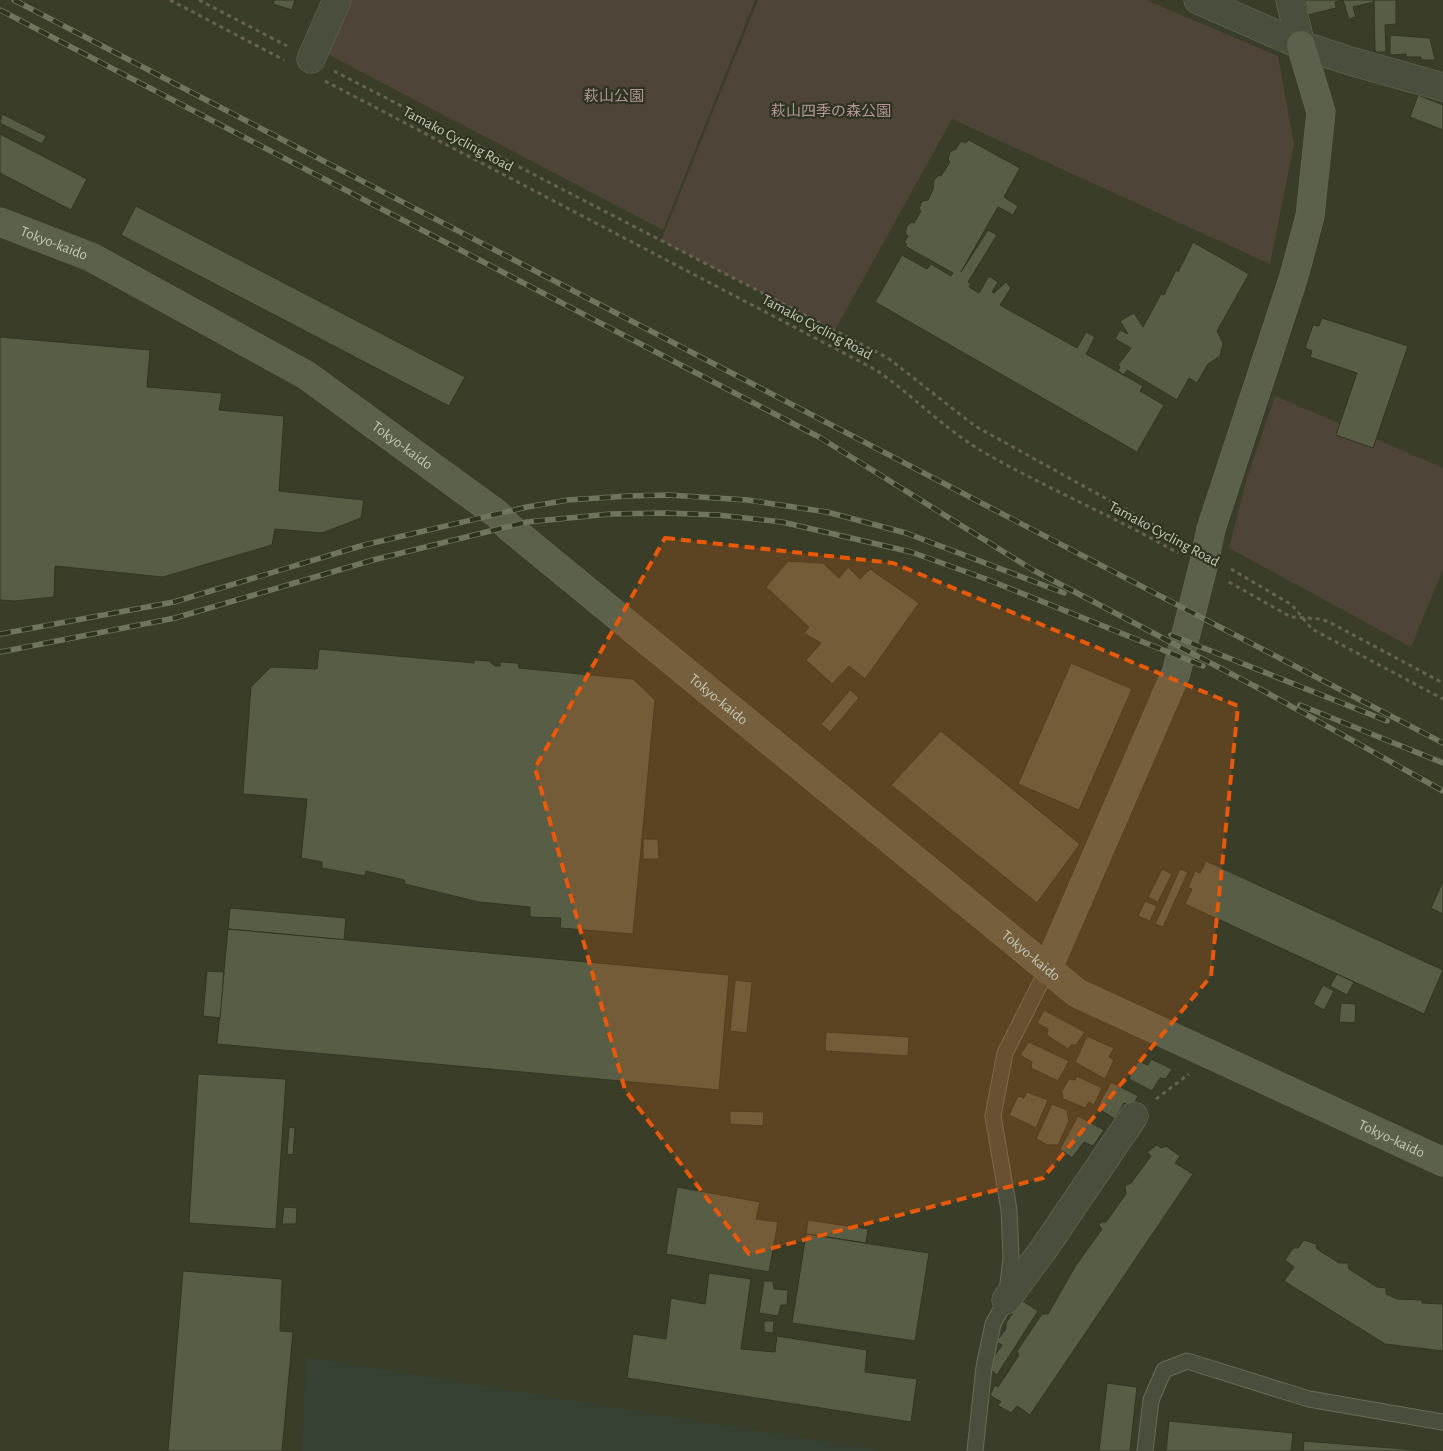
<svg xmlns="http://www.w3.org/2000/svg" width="1443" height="1451" viewBox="0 0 1443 1451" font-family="'Alegreya Sans','Noto Sans JP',sans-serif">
<rect width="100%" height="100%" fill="#3a3e28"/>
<path fill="#364033" d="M306,1357L884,1451H302Z"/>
<g fill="#4f4438">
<path d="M347,0H755L663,230L327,54Z"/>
<path d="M758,0H1146L1278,56L1294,144L1270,264L952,119L835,330L661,241Z"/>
<path d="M1275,396L1443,468V569L1411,647L1229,548L1247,478Z"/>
</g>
<g fill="#585d45" stroke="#313623">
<path d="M274,0H295L292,10L273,4Z"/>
<path d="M1305,0H1374V2L1353,7L1356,17L1349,19L1343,0L1335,2L1336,8L1308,15Z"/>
<path d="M1374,0H1396V24L1385,25L1386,52H1375Z"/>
<path d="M1390,35L1430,38L1435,60H1421V57H1406V54L1390,55Z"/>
<path d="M1418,95L1443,105V130L1410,117Z"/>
<path d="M2,114L46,136L42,144L0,123Z"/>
<path d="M0,134L87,179L71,210L0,173Z"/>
<path d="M969,140L1020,168L1004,197L1018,206L1013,215L998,207L961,272L988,230L997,235L968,282L971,284L969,287L979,293L989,276L998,282L992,292L994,293L1006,282L1011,288L1000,305L1077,348L1086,332L1095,337L1086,354L1143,386L1140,391L1164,405L1137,452L875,302L902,255L927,269L931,264L951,276L953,273L905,246L907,244L904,243L908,236L905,234L907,226L912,222L914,223L921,211L919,209L922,201L928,200L934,187H933L934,180L939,175L941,176L950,162L948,160L950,152L956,149L961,141L965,143Z"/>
<path d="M136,206L465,377L449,406L121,235Z"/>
<path d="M1193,242L1249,274L1217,331L1223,343L1220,356L1208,364L1197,383L1189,378L1177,400L1127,370L1124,375L1118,371L1120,367L1118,365L1131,348L1115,339L1120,330L1128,334L1120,321L1134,313L1143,327L1161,294L1164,295L1176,270L1178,272Z"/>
<path d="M1322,318L1408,346L1373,448L1336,435L1357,373L1310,357L1312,351L1305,348L1313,325L1319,326Z"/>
<path d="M0,337L150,350L147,387L222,393L219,410L284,416L279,491L364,500L361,518L322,533L275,529L272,545L163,577L55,566L54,597L14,601L0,600Z"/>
<path d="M788,561L823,563L839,578L848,567L860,579L870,569L919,603L865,679L849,666L832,684L806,660L821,643L804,633L809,627L766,587Z"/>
<path d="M319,649L474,663V660L489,661L495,666H500V662L518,663L519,668L633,679L655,700L633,934L560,928L561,918L530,917V907L479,902L405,884L404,880L366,871L365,876L322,868V862L301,858L307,799L243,794L251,687L271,667L317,669Z"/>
<path d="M1071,663L1132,689L1079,810L1018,784Z"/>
<path d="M850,690L859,698L830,732L821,724Z"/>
<path d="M941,731L1080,844L1037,903L891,785Z"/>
<path d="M643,839H658L659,859H643Z"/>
<path d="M1206,861L1443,970L1424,1014L1185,904L1192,889L1188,888L1195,871L1200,873Z"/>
<path d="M1162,869L1172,874L1158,902L1148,897Z"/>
<path d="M1180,869L1188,872L1163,927L1155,924Z"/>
<path d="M1443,881V914L1431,908Z"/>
<path d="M1145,901L1157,906L1150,921L1138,916Z"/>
<path d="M230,908L346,918L344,940L228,929Z"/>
<path d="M228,929L729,975L719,1090L217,1044Z"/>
<path d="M207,971L224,972L220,1018L203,1016Z"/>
<path d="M1337,974L1354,982L1347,995L1330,986Z"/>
<path d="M735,980L752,982L747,1033L730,1031Z"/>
<path d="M1323,985L1334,991L1324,1010L1313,1004Z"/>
<path d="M1341,1003L1356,1004L1355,1023L1339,1022Z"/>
<path d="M1044,1010L1085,1032L1076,1045H1071L1068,1049L1047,1035L1048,1029L1037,1023Z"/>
<path d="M826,1032L909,1037L908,1056L825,1051Z"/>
<path d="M1087,1036L1114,1048L1109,1057L1114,1060L1105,1079L1075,1062Z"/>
<path d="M1029,1042L1069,1061L1058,1081L1031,1068L1032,1062L1020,1055Z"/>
<path d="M1151,1059L1172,1069L1166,1079L1160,1078L1152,1091L1129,1079L1138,1061L1148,1065Z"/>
<path d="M198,1074L286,1079L276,1229L189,1223Z"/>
<path d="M1077,1076L1102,1088L1094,1105L1089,1102L1085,1108L1063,1099L1062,1091L1069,1079L1075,1080Z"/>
<path d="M1111,1082L1138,1096L1133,1106L1124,1103L1115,1119L1097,1108Z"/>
<path d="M1027,1092L1048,1100L1036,1128L1009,1115L1018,1096L1024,1098Z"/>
<path d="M1052,1104L1067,1110L1069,1121L1058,1145H1048L1036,1139Z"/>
<path d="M730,1111L764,1112L763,1126L730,1124Z"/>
<path d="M1078,1116L1104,1130L1093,1146L1084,1142L1072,1158L1060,1149Z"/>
<path d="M289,1127L295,1128L293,1155L287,1154Z"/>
<path d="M1157,1145L1161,1148L1166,1146L1180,1156L1175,1163L1193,1174L1030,1415L1017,1406L1011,1413L997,1405L1001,1402L990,1395L995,1385L998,1387L1019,1355L1017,1351L1042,1314H1048L1076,1265L1102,1229L1099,1225L1101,1222H1106L1126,1194L1125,1186L1131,1183L1151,1156L1147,1152Z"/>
<path d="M677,1187L760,1202L756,1219L778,1222L769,1272L666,1254Z"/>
<path d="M284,1207L297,1208L296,1224H282Z"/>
<path d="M808,1220L868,1229L866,1243L806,1234Z"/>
<path d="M806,1234L929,1253L915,1341L792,1323Z"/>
<path d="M1304,1240L1316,1244L1317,1249L1339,1263H1348L1349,1269L1377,1287L1386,1288V1294L1397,1299L1422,1300V1303L1443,1304V1351L1385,1344L1284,1281L1294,1267L1285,1260L1293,1248H1298Z"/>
<path d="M183,1271L282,1279L280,1331L293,1332L282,1451H168Z"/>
<path d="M709,1273L751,1279L741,1349L775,1352L777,1336L867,1350L865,1372L917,1379L911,1422L627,1378L633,1334L666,1339L671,1298L705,1304Z"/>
<path d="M764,1281H773L774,1289L788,1290L787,1305H781L778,1316L759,1313Z"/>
<path d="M1021,1300L1038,1311L997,1375L987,1367L1002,1345L996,1342L1006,1329V1323Z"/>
<path d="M764,1321H774L773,1333L764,1332Z"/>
<path d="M1107,1383L1137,1387L1130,1451H1099Z"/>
<path d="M1169,1421L1293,1433L1291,1451H1166Z"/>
<path d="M1304,1441L1430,1451H1303Z"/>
</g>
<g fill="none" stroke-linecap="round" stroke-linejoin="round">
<g stroke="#686c5a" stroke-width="17">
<g id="lane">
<path d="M975,1451L984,1367L993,1324L1006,1300L1011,1258L1009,1210L993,1116L1005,1053L1047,970"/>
<path d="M1145,1451L1151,1400L1164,1370L1187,1361L1309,1399L1443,1422"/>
</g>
</g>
<g stroke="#686c5a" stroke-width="29">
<g id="street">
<path d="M1198,0L1301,45L1350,61L1443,87"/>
<path d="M1290,0L1301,45"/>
<path d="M311,59L337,0"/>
<path d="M1006,1300L1043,1250L1134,1116"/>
</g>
</g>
<g stroke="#686c5a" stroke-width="29">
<g id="secondary">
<path id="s1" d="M0,222L91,257L306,375L497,514L509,527L1077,993L1443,1162"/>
<path d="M1047,970L1176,673L1203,567L1211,529L1294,276L1310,216L1321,112L1301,45"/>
</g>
</g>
<g stroke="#666353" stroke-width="3" stroke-dasharray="4 4" stroke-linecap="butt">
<path d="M170,0L284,60"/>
<path d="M199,0L287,46"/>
<path d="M334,71L888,358L975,426L1181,540"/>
<path d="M325,81L876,370C914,396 945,430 985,453C1048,489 1115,517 1178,553"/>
<path d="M1231,569L1292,605L1312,629L1443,699"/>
<path d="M1229,582L1291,617L1321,619L1331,623L1443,683"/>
<path d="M1156,1099L1189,1074"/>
</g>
<use href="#lane" stroke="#4a4e3c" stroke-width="15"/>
<use href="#street" stroke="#4a4e3c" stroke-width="28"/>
<use href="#secondary" stroke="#5b614a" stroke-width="28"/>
<g stroke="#70755e" stroke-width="5.5">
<g id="rail">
<path d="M14,0L1443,743"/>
<path d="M0,10L819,437L1033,570L1262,690L1443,791"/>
<path d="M0,634L174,602L364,545L527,507L568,500L628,496L669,495L747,500L827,512L906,533L1064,593"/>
<path d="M1171,635L1387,721"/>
<path d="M0,652L175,618L373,560L527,522L610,514L664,513L718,515L782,522L911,552L986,579L1203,666"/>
<path d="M1300,705L1443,763"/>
</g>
</g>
<use href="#rail" stroke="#2f3421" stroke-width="4" stroke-dasharray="11" stroke-linecap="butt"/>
</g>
<path fill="#e8590c" fill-opacity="0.2" stroke="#e8590c" stroke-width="4" stroke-dasharray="10 6" stroke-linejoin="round" d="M665,538L893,563L1238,706L1211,976L1043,1178L749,1254L625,1090L535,768Z"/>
<g text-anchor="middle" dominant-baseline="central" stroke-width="4.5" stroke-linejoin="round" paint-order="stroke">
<g font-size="15" fill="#b29599" stroke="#2f3421">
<text x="614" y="96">萩山公園</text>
<text x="831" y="111">萩山四季の森公園</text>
</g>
<g font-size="15" fill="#c5c9b8" stroke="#2f3421">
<text transform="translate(458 139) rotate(28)">Tamako Cycling Road</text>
<text stroke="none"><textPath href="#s1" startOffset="58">Tokyo-kaido</textPath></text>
<text transform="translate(817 327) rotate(28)">Tamako Cycling Road</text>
<text stroke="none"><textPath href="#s1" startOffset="462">Tokyo-kaido</textPath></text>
<text transform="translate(1164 534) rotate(28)">Tamako Cycling Road</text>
<text stroke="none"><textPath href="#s1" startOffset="868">Tokyo-kaido</textPath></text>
<text stroke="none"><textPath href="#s1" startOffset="1272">Tokyo-kaido</textPath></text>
<text stroke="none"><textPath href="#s1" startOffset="1678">Tokyo-kaido</textPath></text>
</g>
</g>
</svg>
